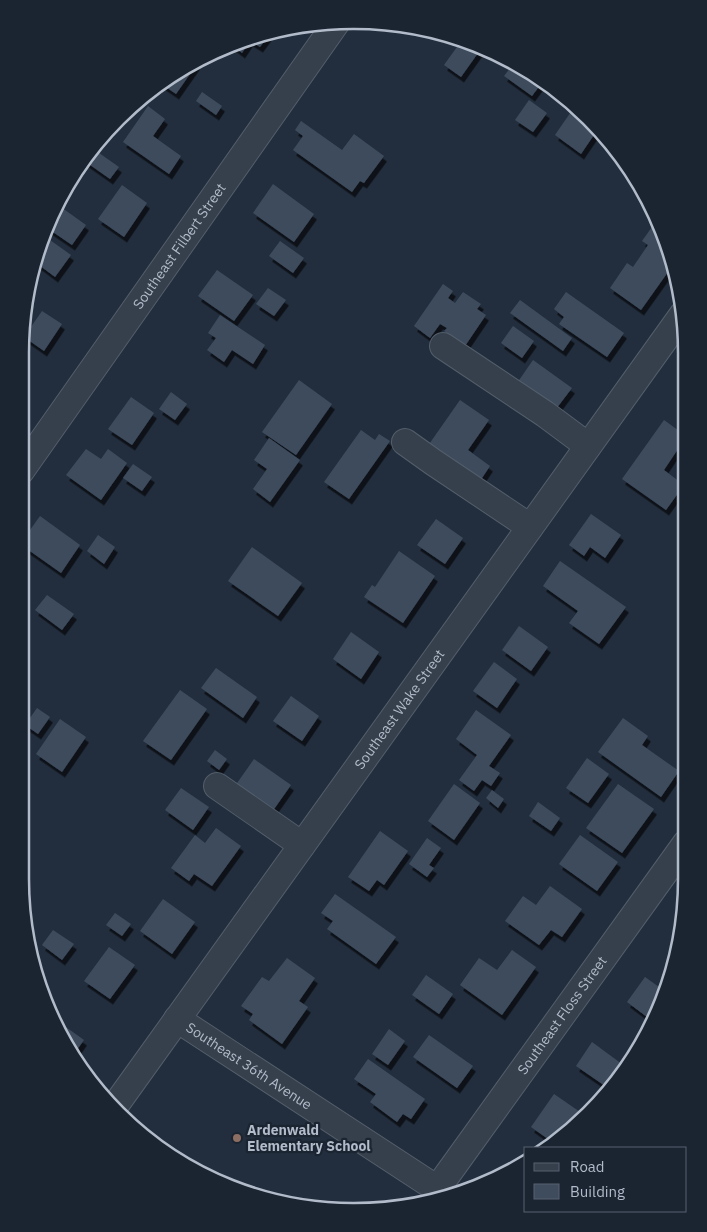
<svg xmlns="http://www.w3.org/2000/svg" width="707" height="1232" viewBox="0 0 707 1232" font-family="'IBM Plex Sans',sans-serif">
<defs>
<filter id="shadow"><feDropShadow dx="3" dy="5.5" stdDeviation="0" flood-color="#0009"/></filter>
</defs>
<rect width="100%" height="100%" fill="#222e3d"/>
<g fill="#3e4c5d" filter="url(#shadow)">
<path d="M271,32L260,47L250,41L242,53L230,44Z"/>
<path d="M462,40L483,46L461,77L444,65Z"/>
<path d="M195,62L197,64L176,94L160,83L168,76Z"/>
<path d="M514,63L539,76L544,80L532,96L504,76Z"/>
<path d="M202,92L222,106L216,115L196,101Z"/>
<path d="M529,100L547,113L533,132L515,120Z"/>
<path d="M148,106L165,119L153,136L181,156L169,174L123,142Z"/>
<path d="M575,106L590,118L598,129L581,154L555,135Z"/>
<path d="M301,121L342,150L354,134L384,156L364,183L360,181L352,192L293,150L303,136L295,130Z"/>
<path d="M92,148L119,167L110,179L83,160Z"/>
<path d="M273,184L314,214L294,242L253,213Z"/>
<path d="M122,185L147,203L124,237L98,219Z"/>
<path d="M58,205L86,225L72,245L47,228Z"/>
<path d="M657,220L669,247L673,265L641,310L610,288L627,263L633,267L648,245L642,241Z"/>
<path d="M43,235L71,255L55,277L35,262L38,246Z"/>
<path d="M280,241L304,258L293,273L269,256Z"/>
<path d="M217,270L253,295L234,321L198,296Z"/>
<path d="M443,284L453,291L448,298L455,303L463,292L481,304L477,309L486,315L465,346L444,331L447,328L440,324L430,338L414,326Z"/>
<path d="M268,288L286,300L274,316L256,304Z"/>
<path d="M566,292L624,333L607,357L559,324L564,317L554,309Z"/>
<path d="M520,300L572,338L563,351L510,313Z"/>
<path d="M42,311L62,324L44,351L24,337Z"/>
<path d="M220,315L265,345L253,364L232,350L224,362L207,350L216,338L208,333Z"/>
<path d="M513,326L534,341L522,358L501,343Z"/>
<path d="M533,360L572,388L553,413L515,386Z"/>
<path d="M299,380L332,404L296,455L262,432Z"/>
<path d="M171,392L187,404L175,420L159,409Z"/>
<path d="M131,397L154,413L132,445L108,429Z"/>
<path d="M460,400L489,420L468,450L490,466L476,487L425,450Z"/>
<path d="M664,420L686,436V437L664,470L684,485L666,510L622,479Z"/>
<path d="M361,430L375,440L379,434L390,441L349,499L324,482Z"/>
<path d="M269,438L300,460L270,502L253,489L267,469L254,460Z"/>
<path d="M86,449L101,459L108,449L127,463L101,500L66,475Z"/>
<path d="M133,464L152,477L142,491L123,478Z"/>
<path d="M591,514L621,535L605,558L590,547L584,556L569,545Z"/>
<path d="M40,516L80,545L61,573L20,544Z"/>
<path d="M436,519L463,538L445,564L417,545Z"/>
<path d="M98,535L115,547L104,564L87,551Z"/>
<path d="M252,547L302,583L278,616L228,581Z"/>
<path d="M399,551L435,576L403,623L364,597L372,585L375,587Z"/>
<path d="M560,561L626,607L599,644L569,623L578,611L543,586Z"/>
<path d="M47,595L74,614L62,630L35,610Z"/>
<path d="M519,626L548,647L531,671L502,650Z"/>
<path d="M351,632L379,652L361,679L333,659Z"/>
<path d="M494,662L517,679L497,708L473,691Z"/>
<path d="M216,668L257,697L243,718L201,688Z"/>
<path d="M180,690L207,709L171,760L143,741Z"/>
<path d="M291,696L319,716L302,741L273,721Z"/>
<path d="M37,708L50,717L38,734L25,725Z"/>
<path d="M476,710L511,735L489,766L500,773L491,786L482,780L474,791L459,780L477,755L456,739Z"/>
<path d="M623,718L648,736L642,745L679,771L661,797L598,752Z"/>
<path d="M60,719L86,737L62,772L36,754Z"/>
<path d="M215,750L227,759L219,770L207,761Z"/>
<path d="M587,758L609,774L588,803L566,788Z"/>
<path d="M254,759L291,785L272,812L235,786Z"/>
<path d="M454,784L480,803L454,840L428,821Z"/>
<path d="M618,784L654,809L622,853L586,828Z"/>
<path d="M181,788L209,807L193,830L165,810Z"/>
<path d="M492,790L504,799L498,808L486,798Z"/>
<path d="M538,802L560,818L551,831L529,816Z"/>
<path d="M216,828L241,846L212,886L194,874L189,881L171,868L195,835L205,843Z"/>
<path d="M380,831L408,851L384,885L377,880L369,891L348,877Z"/>
<path d="M580,835L618,862L597,891L559,864Z"/>
<path d="M427,838L441,848L429,865L434,868L427,877L409,864Z"/>
<path d="M550,886L582,909L562,937L551,930L539,945L505,921L523,896L536,905Z"/>
<path d="M335,894L396,937L376,964L327,929L333,921L321,913Z"/>
<path d="M163,899L195,922L172,954L140,931Z"/>
<path d="M686,903L681,925L674,920Z"/>
<path d="M115,913L131,924L122,936L106,925Z"/>
<path d="M53,930L74,944L62,960L42,945Z"/>
<path d="M109,947L135,965L110,999L84,981Z"/>
<path d="M512,950L536,967L502,1015L460,985L479,958L497,970Z"/>
<path d="M287,958L315,978L299,1001L308,1007L282,1044L249,1020L253,1014L241,1006L262,977L269,981Z"/>
<path d="M426,975L453,994L439,1014L412,995Z"/>
<path d="M645,977L666,992L651,1020L627,1002Z"/>
<path d="M56,1020L84,1040L74,1054L68,1042Z"/>
<path d="M389,1029L405,1041L388,1065L372,1054Z"/>
<path d="M429,1035L473,1066L457,1088L413,1057Z"/>
<path d="M592,1042L626,1067L608,1088L576,1066Z"/>
<path d="M368,1059L425,1099L411,1119L403,1114L397,1122L370,1102L376,1094L354,1079Z"/>
<path d="M554,1094L583,1114L555,1144L531,1127Z"/>
</g>
<g fill="none" stroke-linecap="round" stroke-linejoin="round">
<g stroke="#545e6b" stroke-width="28">
<g id="minor">
<path d="M443,346L545,414L588,446"/>
<path d="M405,442L433,462L530,527"/>
<path id="s1" d="M21,471L337,22"/>
<path d="M217,786L302,845"/>
<path id="s2" d="M177,1019L448,1196"/>
<path id="s3" d="M115,1106L683,314"/>
<path id="s4" d="M437,1189L686,843"/>
</g>
</g>
<use href="#minor" stroke="#36404d" stroke-width="26"/>
</g>
<circle fill="#8d6e63" stroke="#1b2532" stroke-width="2" cx="237" cy="1138" r="5"/>
<g text-anchor="middle" dominant-baseline="central" stroke-width="4.5" stroke-linejoin="round" paint-order="stroke">
<g font-size="14" fill="#b1bbc9" stroke="#1b2532">
<text stroke="none"><textPath href="#s1" startOffset="275">Southeast Filbert Street</textPath></text>
<text stroke="none"><textPath href="#s3" startOffset="488">Southeast Wake Street</textPath></text>
<text stroke="none"><textPath href="#s4" startOffset="214">Southeast Floss Street</textPath></text>
<text stroke="none"><textPath href="#s2" startOffset="86">Southeast 36th Avenue</textPath></text>
</g>
<g font-size="14" font-weight="bold" fill="#b1bbc9" stroke="#1b2532" text-anchor="start">
<text x="247" y="1130">Ardenwald<tspan x="247" dy="16">Elementary School</tspan></text>
</g>
</g>
<path d="M0 0H707V1232H0ZM353 29H354A324 324 0 0 1 678 353V879A324 324 0 0 1 354 1203H353A324 324 0 0 1 29 879V353A324 324 0 0 1 353 29Z" fill="#1b2532" fill-rule="evenodd"/>
<path fill="none" stroke="#b1bbc9" stroke-width="2.5" d="M353 29H354A324 324 0 0 1 678 353V879A324 324 0 0 1 354 1203H353A324 324 0 0 1 29 879V353A324 324 0 0 1 353 29Z"/>
<rect x="524" y="1147" width="162" height="65" fill="#1b2532" stroke="#57616e"/>
<rect x="534" y="1163" width="25" height="8" fill="#36404d" stroke="#57616e"/>
<text x="570" y="1172" font-size="15" fill="#b1bbc9">Road</text>
<rect x="534" y="1184" width="25" height="15" fill="#3e4c5d" stroke="#57616e"/>
<text x="570" y="1197" font-size="15" fill="#b1bbc9">Building</text>
</svg>
